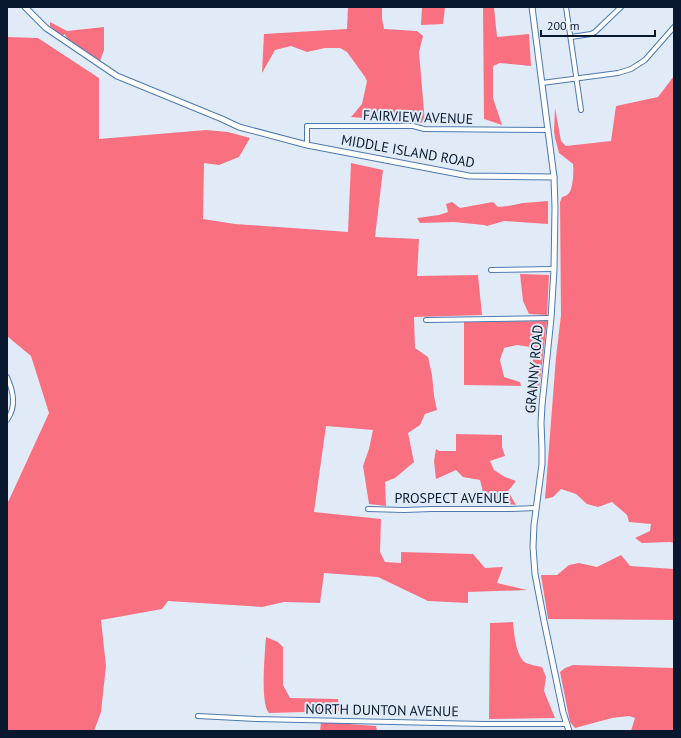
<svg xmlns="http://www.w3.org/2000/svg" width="681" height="738" viewBox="0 0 681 738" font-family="'PT Sans',sans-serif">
<rect width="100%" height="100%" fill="#e1ebf7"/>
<g fill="#f97181">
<path d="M348,7H382V18L384,29L417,31L423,36L419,52L425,123L351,117L362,104L367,81L365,77L347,52L340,48H325L307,52L291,46L275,50L262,73L264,34L347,29Z"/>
<path d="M422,7H445L443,24L421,25Z"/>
<path d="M483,7H494L497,37L529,34L531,66L500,63L493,66V98L502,125L484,119Z"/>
<path d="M50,22L67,31L104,27V50L100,61C91,56 67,43 65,34L62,36L50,26Z"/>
<path d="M7,37L38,38L99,78V139L206,130L228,132L250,138L239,157L219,165L204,163L203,219L235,224L348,232L351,163L383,170L375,237L419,239L417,276L478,275L482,315L414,317L415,348L428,357L432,375L434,396L437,410L425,414L420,425L408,433L414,462L395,478L385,482L386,506L369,504L363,466L369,449L373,430L326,426L314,512L381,519L380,552L385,562L401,563V552L473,554L485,568L503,567L497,583L527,590L468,592V603L428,601L378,577L324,573L320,603L284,602L262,607L168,601L162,609L101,620L106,666L101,712L94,731H7V503L9,500L49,413L31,356L7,336Z"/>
<path d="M674,76V543L670,542L642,543L635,538L650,531L651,524L629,522L627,515L612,502L598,507L587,504L576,494L561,489L553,497L545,499L556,357L561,315L560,202L562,197C564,196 566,196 568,194C573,191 574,170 573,164L559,153L555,138L554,131L555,108L561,141L566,146L611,141L616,106L658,97Z"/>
<path d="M548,201V224L504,221L487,226L484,225L454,222L420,223L417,218L439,215L448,212L446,204L452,202L460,208L493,202L498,207L508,206L523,203Z"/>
<path d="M520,274L549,275L547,315L529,314L523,301Z"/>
<path d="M547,321L539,390H536L530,386L536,371L533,362L530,347L517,345L504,348L500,360L504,377L520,382L521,386L464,385V322Z"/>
<path d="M456,434L502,435V447L505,456L490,461L494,470L505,477L516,481L508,491L516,505L499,503L487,500L483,492L480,480L463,477L456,470L436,479L434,461L436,449L439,451H456Z"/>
<path d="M621,555L630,566L674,569V620L548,619L541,575H557L569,565L579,563L597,567Z"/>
<path d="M513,622C514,633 516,657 526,663C531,665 537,666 542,667L546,677L544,691L555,718L489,719L490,623Z"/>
<path d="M266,637L278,642L283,647V685L290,698L338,699L340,711L269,713C260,704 265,651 266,637Z"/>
<path d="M573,665L674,668V731H631L635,718L629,716L612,718L575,728L570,722L560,672L565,668Z"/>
<path d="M321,722L376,726L377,731H320Z"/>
</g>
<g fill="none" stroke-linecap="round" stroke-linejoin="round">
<g stroke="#4d79b0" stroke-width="6">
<g id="minor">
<path d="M566,7L581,110"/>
<path d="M571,37L591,34L595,32L621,7"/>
<path d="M542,83L618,73L631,69L645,60L674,27"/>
<path d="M307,145V126H413L424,129L548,130"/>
<path d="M491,270L554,269"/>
<path d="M426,320L551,318"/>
<path d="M7,377C13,391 17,406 7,420"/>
<path d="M368,509L404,510L432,509H511L536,508"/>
<path d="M198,716L256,719L484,724H566"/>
</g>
</g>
<g stroke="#4d79b0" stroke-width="7">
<g id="tertiary">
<path d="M25,7L46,28L117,76L222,119L239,127L307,145L469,176L554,177"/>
<path d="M532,7L554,177L555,208L554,269L551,318L542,405L541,423L542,448V464L534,525L533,547L535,574L544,621L563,712L569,731"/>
</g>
</g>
<use href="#minor" stroke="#fff" stroke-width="4"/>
<use href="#tertiary" stroke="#fff" stroke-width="5"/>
</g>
<g text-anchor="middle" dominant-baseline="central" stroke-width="4" stroke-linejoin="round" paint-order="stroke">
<g font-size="14" fill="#08192f" stroke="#e1ebf7">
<text transform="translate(418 117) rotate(2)">FAIRVIEW AVENUE</text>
<text transform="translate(408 151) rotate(10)">MIDDLE ISLAND ROAD</text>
<text transform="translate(534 369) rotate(-85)">GRANNY ROAD</text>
<text x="452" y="498">PROSPECT AVENUE</text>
<text transform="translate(382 710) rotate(1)">NORTH DUNTON AVENUE</text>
</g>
</g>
<rect width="681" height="738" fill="none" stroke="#08192f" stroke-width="16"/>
<path d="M541 30v6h114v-6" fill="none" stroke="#08192f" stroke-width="2"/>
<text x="547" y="30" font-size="12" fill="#08192f" stroke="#e1ebf7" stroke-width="3" paint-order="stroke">200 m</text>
</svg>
